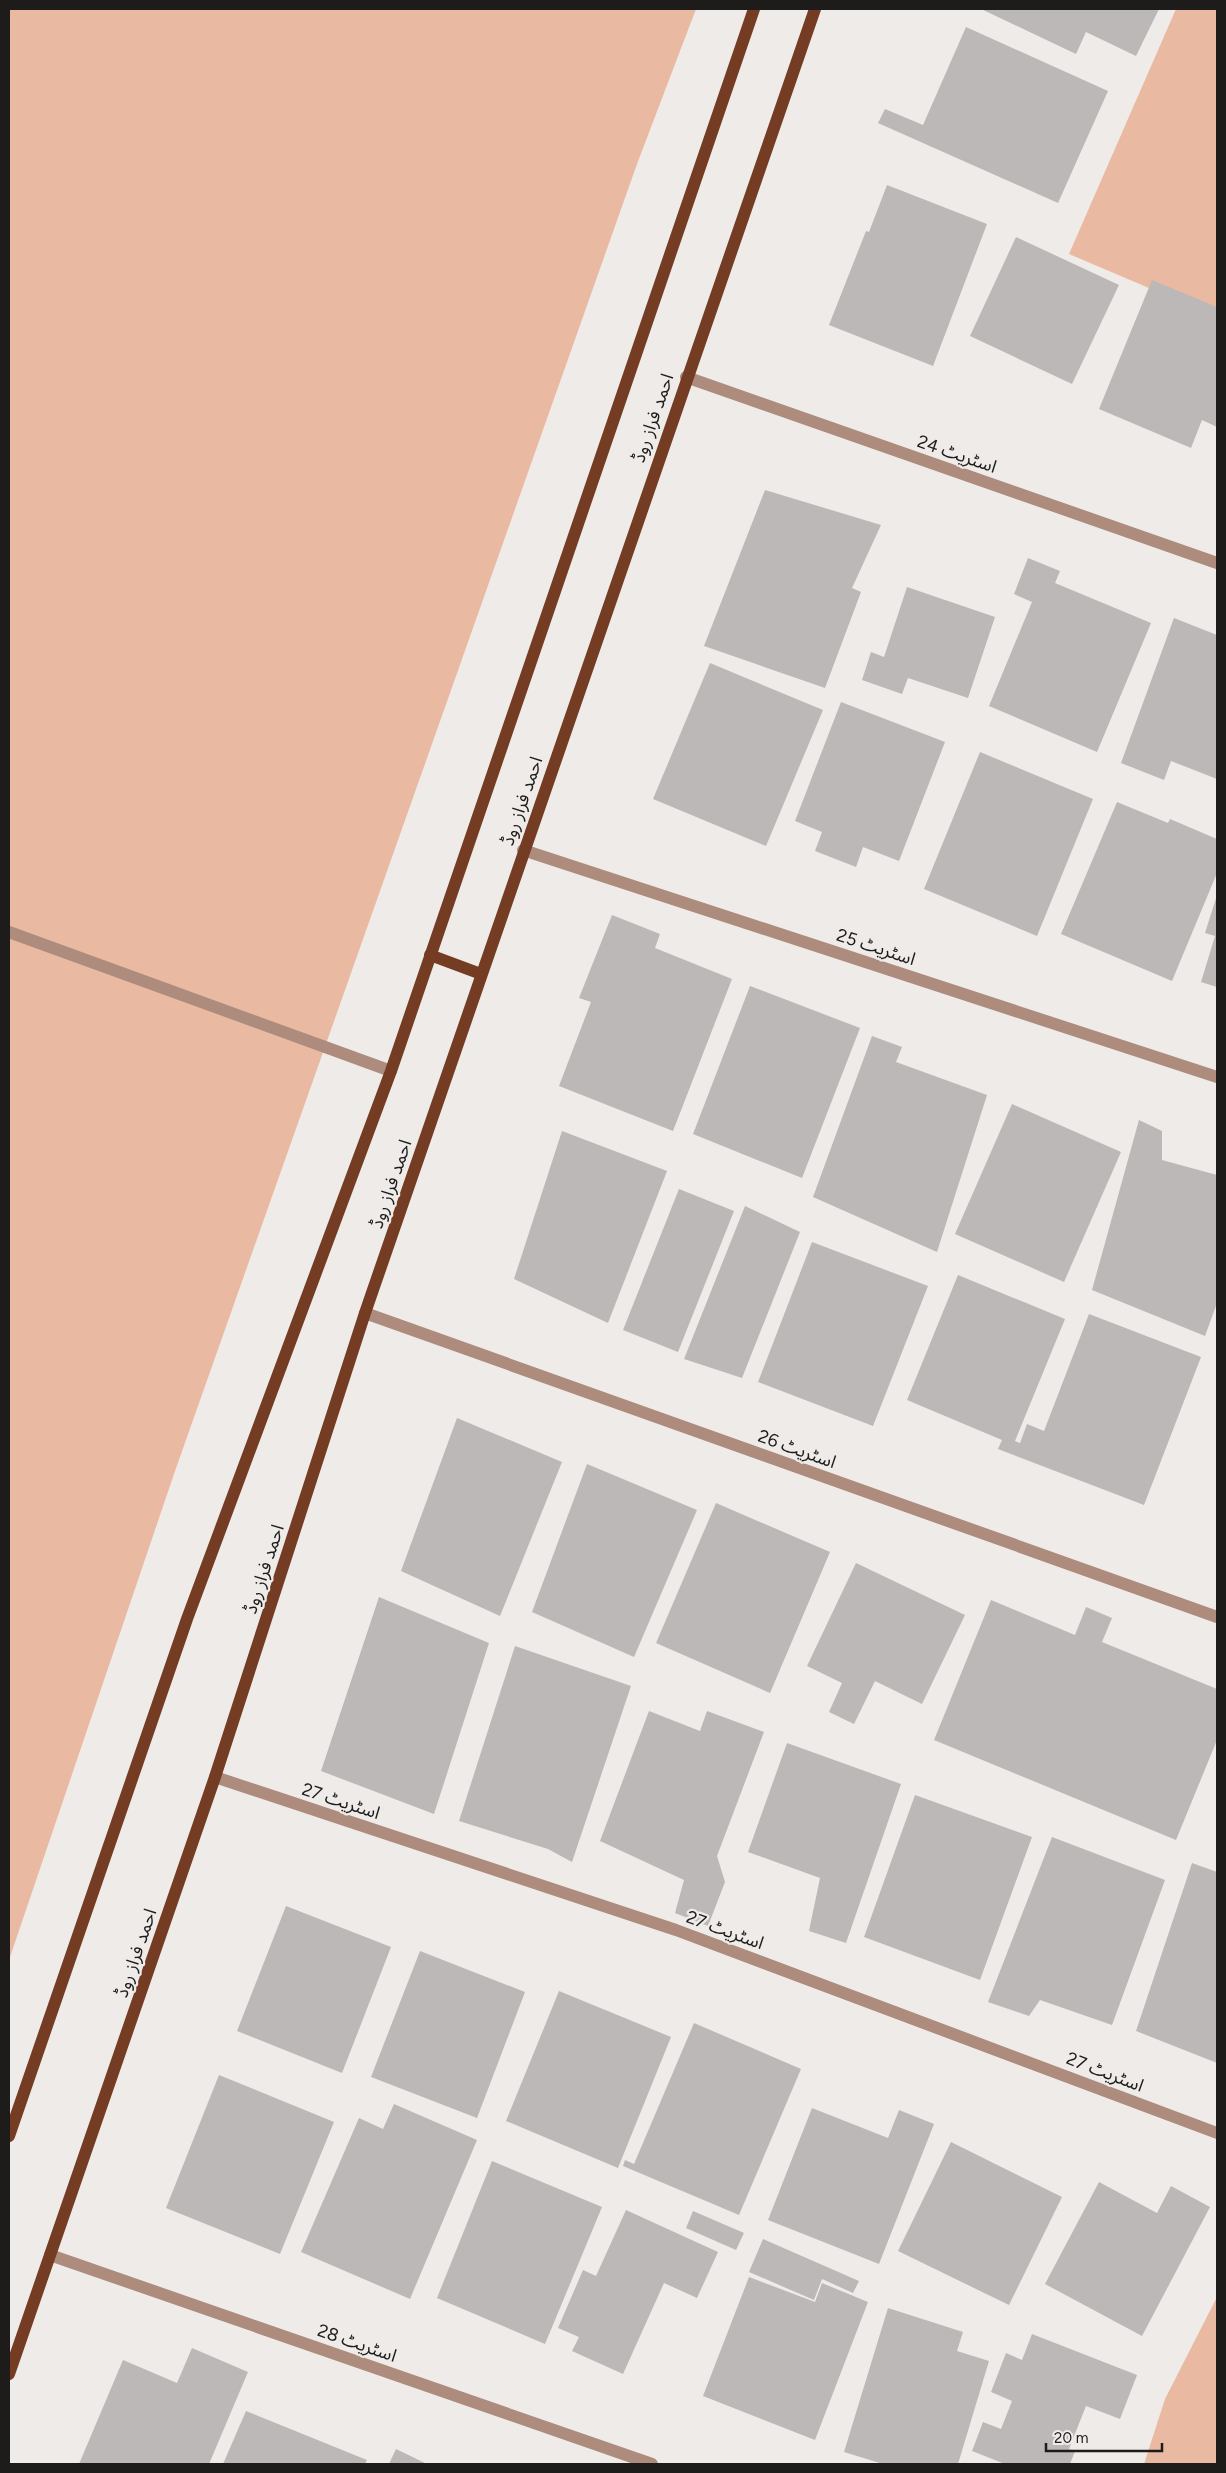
<svg xmlns="http://www.w3.org/2000/svg" width="1226" height="2473" viewBox="0 0 1226 2473" font-family="Figtree,'Noto Sans Arabic',sans-serif">
<rect width="100%" height="100%" fill="#eeebe9"/>
<g fill="#eab9a2">
<path d="M9,9H696L637,164L175,1471L9,1960Z"/>
<path d="M1176,9H1217V317L1069,254Z"/>
<path d="M1217,2297V2464H1144L1165,2399Z"/>
</g>
<g fill="#bcb8b7">
<path d="M981,9H1159L1136,56L1086,32L1076,54Z"/>
<path d="M966,27L1108,91L1058,203L878,123L885,109L923,125Z"/>
<path d="M887,185L987,224L933,366L829,325L866,231L869,232Z"/>
<path d="M1016,237L1119,285L1072,384L970,336Z"/>
<path d="M1152,280L1217,307V427L1202,420L1191,448L1099,409Z"/>
<path d="M765,490L881,525L852,588L861,592L825,688L704,646Z"/>
<path d="M1028,558L1060,571L1055,583L1151,623L1097,752L989,706L1032,602L1014,594Z"/>
<path d="M907,587L995,617L968,698L908,678L902,694L862,680L871,652L884,657Z"/>
<path d="M1174,618L1217,635V779L1171,761L1164,780L1121,763Z"/>
<path d="M710,663L823,710L766,846L653,799Z"/>
<path d="M841,702L945,742L899,861L863,847L856,867L815,851L822,832L795,821Z"/>
<path d="M980,752L1093,799L1037,936L924,889Z"/>
<path d="M1117,802L1168,823L1170,819L1217,839V873L1172,981L1061,934Z"/>
<path d="M1217,895V987L1201,982L1215,936L1205,933Z"/>
<path d="M612,915L660,934L655,948L732,979L673,1131L559,1086L591,1002L579,998Z"/>
<path d="M750,986L860,1028L802,1178L693,1134Z"/>
<path d="M872,1036L902,1047L896,1062L987,1095L937,1252L813,1197Z"/>
<path d="M1012,1104L1121,1152L1064,1282L955,1234Z"/>
<path d="M1139,1120L1162,1131V1160L1217,1175V1303L1205,1336L1092,1290Z"/>
<path d="M562,1131L667,1171L608,1323L514,1279Z"/>
<path d="M679,1189L734,1211L678,1352L623,1330Z"/>
<path d="M745,1206L800,1232L742,1378L684,1359Z"/>
<path d="M812,1242L928,1286L873,1426L758,1382Z"/>
<path d="M958,1275L1065,1319L1015,1441L1020,1443L1027,1424L1044,1431L1089,1314L1201,1357L1144,1505L998,1449L1002,1440L907,1400Z"/>
<path d="M457,1418L562,1462L500,1616L401,1571Z"/>
<path d="M587,1464L697,1510L634,1657L532,1612Z"/>
<path d="M716,1503L830,1552L770,1693L656,1643Z"/>
<path d="M856,1563L965,1615L922,1704L875,1681L854,1724L829,1712L842,1683L807,1666Z"/>
<path d="M379,1597L489,1643L434,1814L321,1771Z"/>
<path d="M991,1600L1075,1635L1086,1607L1112,1618L1102,1642L1217,1689V1740L1176,1840L934,1740Z"/>
<path d="M515,1646L631,1686L572,1862L548,1849L459,1821Z"/>
<path d="M649,1711L700,1731L707,1711L764,1732L717,1856L725,1882L708,1926L675,1913L684,1880L600,1841Z"/>
<path d="M787,1743L901,1784L846,1943L809,1931L820,1878L748,1852Z"/>
<path d="M915,1795L1032,1837L980,1980L864,1937Z"/>
<path d="M1052,1837L1165,1880L1112,2025L1040,2000L1029,2016L988,2002Z"/>
<path d="M1192,1863L1217,1872V2063L1136,2031Z"/>
<path d="M286,1906L391,1947L342,2073L237,2031Z"/>
<path d="M420,1951L525,1992L477,2118L371,2077Z"/>
<path d="M559,1991L671,2037L618,2168L506,2121Z"/>
<path d="M694,2023L801,2069L739,2215L623,2166L625,2160L634,2164Z"/>
<path d="M219,2075L334,2122L280,2254L166,2208Z"/>
<path d="M394,2104L477,2140L410,2299L301,2252L359,2118L383,2129Z"/>
<path d="M812,2108L888,2138L899,2110L934,2124L879,2264L768,2220Z"/>
<path d="M951,2142L1062,2197L1009,2305L898,2251Z"/>
<path d="M492,2161L602,2207L545,2344L437,2298Z"/>
<path d="M1099,2182L1157,2213L1171,2186L1210,2207L1142,2336L1045,2284Z"/>
<path d="M626,2210L718,2252L697,2298L664,2283L623,2374L572,2351L579,2337L558,2328L583,2270L596,2276Z"/>
<path d="M693,2211L744,2233L736,2250L686,2228Z"/>
<path d="M763,2239L859,2281L853,2293L822,2279L814,2300L749,2272Z"/>
<path d="M749,2277L815,2302L822,2283L868,2302L815,2440L703,2396Z"/>
<path d="M888,2308L963,2332L957,2351L989,2361L958,2464H883L844,2452Z"/>
<path d="M1032,2334L1137,2375L1120,2419L1086,2406L1069,2449L1075,2451L1070,2464H1005L972,2451L983,2422L1001,2429L1012,2401L991,2392L1006,2353L1022,2360Z"/>
<path d="M192,2348L248,2372L209,2464H79L123,2360L177,2383Z"/>
<path d="M246,2411L367,2460L365,2464H223Z"/>
<path d="M396,2449L427,2464H389Z"/>
</g>
<g fill="none" stroke-linecap="round" stroke-linejoin="round">
<g stroke="#ad8c7d" stroke-width="12">
<path d="M686,377L1217,563"/>
<path d="M523,850L1217,1077"/>
<path d="M9,932L391,1071"/>
<path d="M365,1313L1217,1617"/>
<path d="M215,1777L676,1930L1217,2133"/>
<path d="M50,2255L652,2464"/>
</g>
<g stroke="#733c23" stroke-width="12">
<path d="M430,955L481,974"/>
<path d="M9,2136L187,1619L391,1071L754,9"/>
<path d="M9,2374L215,1777L365,1313L815,9"/>
</g>
</g>
<g text-anchor="middle" dominant-baseline="central" stroke-width="4.5" stroke-linejoin="round" paint-order="stroke">
<g font-size="18" fill="#1d1c1b" stroke="#eeebe9">
<text transform="translate(653 418) rotate(-71)">احمد فراز روڈ</text>
<text transform="translate(957 454) rotate(19)">اسٹریٹ 24</text>
<text transform="translate(522 801) rotate(-71)">احمد فراز روڈ</text>
<text transform="translate(876 947) rotate(18)">اسٹریٹ 25</text>
<text transform="translate(391 1184) rotate(-71)">احمد فراز روڈ</text>
<text transform="translate(797 1449) rotate(20)">اسٹریٹ 26</text>
<text transform="translate(264 1569) rotate(-72)">احمد فراز روڈ</text>
<text transform="translate(341 1801) rotate(18)">اسٹریٹ 27</text>
<text transform="translate(725 1930) rotate(20)">اسٹریٹ 27</text>
<text transform="translate(136 1953) rotate(-71)">احمد فراز روڈ</text>
<text transform="translate(1105 2072) rotate(21)">اسٹریٹ 27</text>
<text transform="translate(357 2343) rotate(19)">اسٹریٹ 28</text>
</g>
</g>
<rect width="1226" height="2473" fill="none" stroke="#1d1c1b" stroke-width="20"/>
<path d="M1046 2443v8h116v-8" fill="none" stroke="#1d1c1b" stroke-width="2.5"/>
<text x="1054" y="2443" font-size="15" fill="#1d1c1b" stroke="#eeebe9" stroke-width="4" paint-order="stroke">20 m</text>
</svg>
